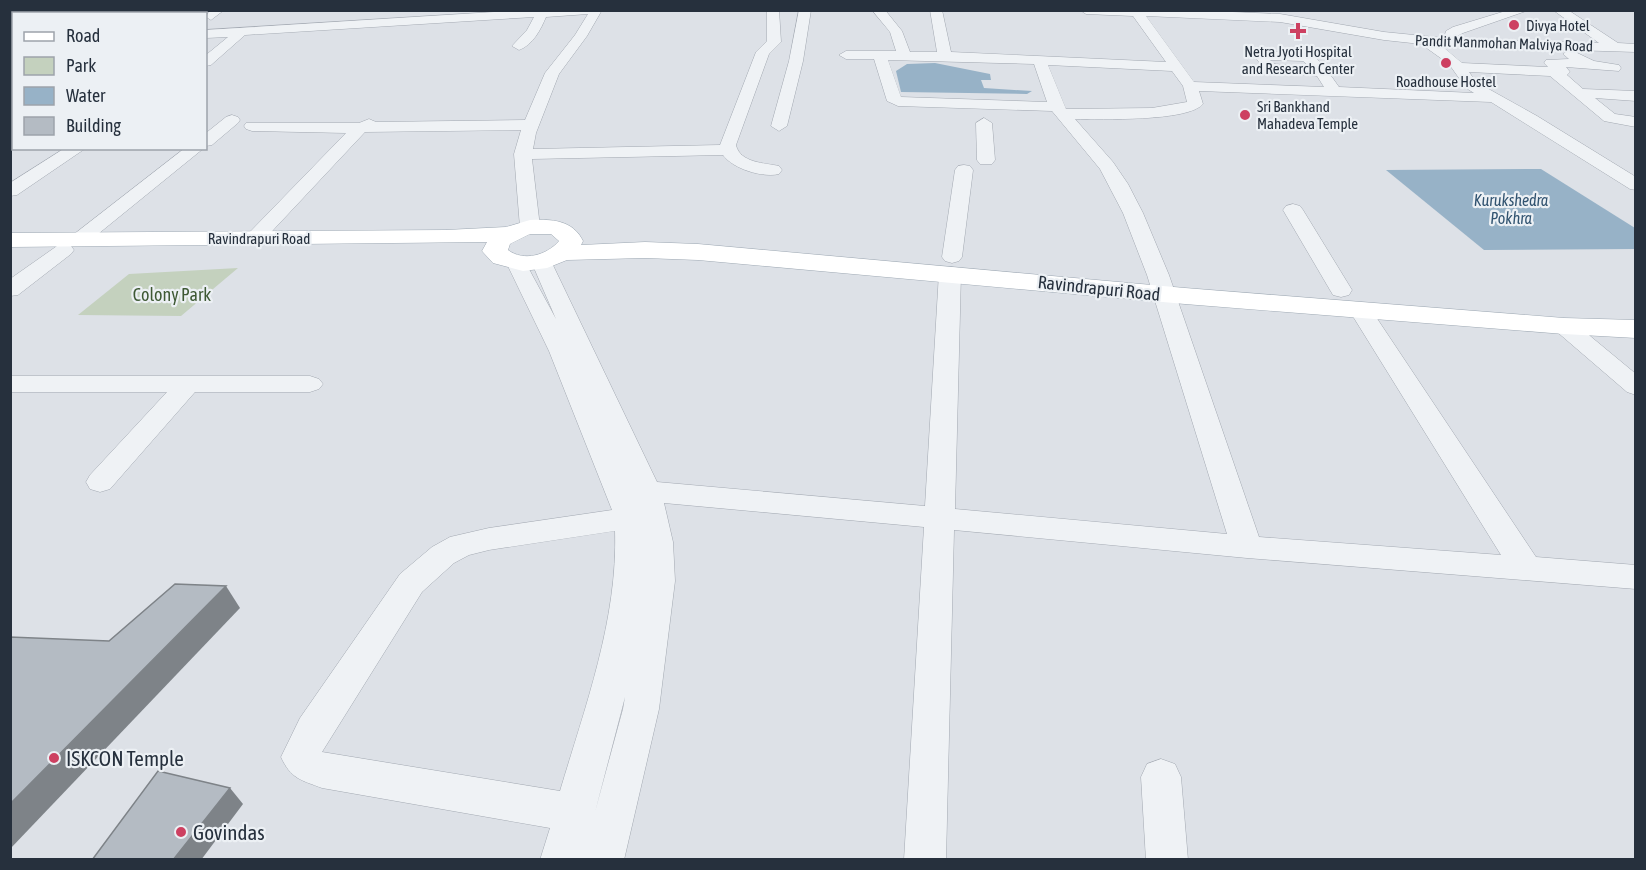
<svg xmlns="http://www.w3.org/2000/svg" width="1646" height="870" viewBox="0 0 1646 870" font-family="'Asap Condensed',sans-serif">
<rect width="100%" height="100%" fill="#dde1e7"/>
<path fill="#c4d1be" d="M238,268L181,316L78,315L129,274Z"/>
<g fill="#97b2c7">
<path d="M935,63L990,74L991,80H981L984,88L1032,91L1027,94L901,92L896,71L907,64Z"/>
<path d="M1541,169L1635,228V249L1484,250L1386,170Z"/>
</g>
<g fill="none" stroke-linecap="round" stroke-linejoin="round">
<g stroke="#a2a8b1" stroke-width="1">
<g id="minor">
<path d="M144,10H158L155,14H141Z"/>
<path d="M210,10H224L211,20L206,17Z"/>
<path d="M526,10H602L587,36L559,74L536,133L533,149L720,145L756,52L767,41V10H779L781,42L769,54L736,145C740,163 765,163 779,166L782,170L779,174C763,178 733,169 723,155L532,159L540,227L537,231H523L520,227L514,154L521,130L365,132L261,243H247L244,239L247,235L346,133L252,131L246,129L244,126L246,123H359L369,119L376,122L525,120L545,73L575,35L588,14L546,17C541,29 533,45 519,50L512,46L527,30L534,17L245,35L211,65L206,66V55L228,37L206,38V30Z"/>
<path d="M799,10H811L803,61L787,126L779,131L771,126L789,61Z"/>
<path d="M872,10H885L902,31L910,52H937L930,10H942L951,52L1166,62L1133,16L1086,14L1080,10H1187L1280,14L1384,32L1444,38L1446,31L1453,27L1509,10H1529L1463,33L1457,36L1458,39L1599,43L1553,10H1568L1618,43L1636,44V52L1571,50L1594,61L1619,65L1621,68L1619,71L1566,67L1570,72L1567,75L1583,89L1636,91V101L1595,98L1615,114L1636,117V127L1604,121L1550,76L1469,72L1476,82L1537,116L1636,177V190L1630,189L1491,102L1199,91L1203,104C1188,122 1100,119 1075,119L1113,162L1128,184L1143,213L1169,275L1259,537L1501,555L1349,310L1352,305L1360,303L1368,305L1536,557L1636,565V589L1247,558L954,530L946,860H904L924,527L664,503L673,542L675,581L659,709L624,860H582L594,816L582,860H540L550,828L322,788C301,780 291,779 281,757L300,718L400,574L432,547L450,537L489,528L612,510L549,351L506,262L509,258L516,256L523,258L556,319L531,261L534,257L541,255L548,257L551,261L657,482L925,506L939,273L942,268L950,267L958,268L961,273L955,509L1227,534L1147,275L1123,213L1100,169L1052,111L898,106L887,101L874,59H846L839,55L846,51H896L890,32ZM1146,16L1280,22L1384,40L1421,44L1449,64L1466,88L1474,93L1339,87L1324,66L1312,54L1261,51L1254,55L1265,71L1317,76L1324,87L1194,82ZM1442,46L1569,50L1563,54L1569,59L1546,60L1544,63L1548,67L1462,63ZM888,60L1034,64L1047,102L901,97ZM1270,60L1303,61L1310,67L1274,64ZM1048,65L1172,71L1183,86L1187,102L1152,108L1066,109ZM615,531C618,619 585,707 560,791L322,752L422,592L454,563L469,555L489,550ZM625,697L623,709L595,812Z"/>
<rect x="10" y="22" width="4" height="8"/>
<rect x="10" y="43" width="4" height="8"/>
<rect x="10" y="83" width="4" height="8"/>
<path d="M14,111V121L10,122V112Z"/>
<path d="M232,115L238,117L240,120L238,123L212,145L206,146V133L226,117Z"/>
<path d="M984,118L992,123L995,160L992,164H980L977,160L976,123Z"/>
<path d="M65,148H86L17,195L10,196V183Z"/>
<path d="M185,148H204L87,243H73L70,239L73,235Z"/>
<path d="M964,165L970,166L973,170L962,257L959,261L952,263L945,261L942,257L955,170L958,166Z"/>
<path d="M1293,204L1300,206L1303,210L1352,290L1349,295L1341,297L1333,295L1330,290L1283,210L1286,206Z"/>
<path d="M64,244L71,246L74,250L71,254L18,295L10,296V279L57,246Z"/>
<path d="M1564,319L1572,321L1636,374V395L1627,392L1556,331L1552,326L1556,321Z"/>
<path d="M10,376H310L319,379L323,384L319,389L310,392H195L110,489L100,492L90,489L86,482L90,475L167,392H10Z"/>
<path d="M1161,759L1175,764L1181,777L1188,860H1146L1141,777L1147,764Z"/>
</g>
</g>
<g stroke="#9ca7b2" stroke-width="1">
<path id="major" d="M530,220C552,219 573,220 583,241L581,245L645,242L698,244L1185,288L1564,318L1636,320V338L1564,334L1185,304L698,260L645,258L567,260L547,268L523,271L493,263L482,251L487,242L10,247V233L446,230L506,227ZM530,234H551L559,241C547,255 524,262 508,250L510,244Z"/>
</g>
<use href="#minor" fill="#eff2f5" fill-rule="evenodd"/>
<use href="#major" fill="#fff" fill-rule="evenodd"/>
</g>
<g fill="#7e8388">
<path d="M226,586L240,608L10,849V804Z"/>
<path d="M230,788L243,804L201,860H173Z"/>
</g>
<g fill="#b4bbc3" stroke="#7e8388" stroke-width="1.5">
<path d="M175,584L226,586L10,804V637L109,641Z"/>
<path d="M158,771L230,788L173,860H92Z"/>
</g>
<g fill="#cd4061" stroke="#ecf0f4" stroke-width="2">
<circle cx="1514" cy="25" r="6"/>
<path d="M1295 22h6v6h6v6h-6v6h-6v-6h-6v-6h6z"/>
<circle cx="1446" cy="63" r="6"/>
<circle cx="1245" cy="115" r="6"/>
<circle cx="54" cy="758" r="6"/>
<circle cx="181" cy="832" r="6"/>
</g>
<g text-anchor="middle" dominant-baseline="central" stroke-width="4.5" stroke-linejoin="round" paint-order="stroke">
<g font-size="15" fill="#26303d" stroke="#ecf0f4" text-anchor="start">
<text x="1526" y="25">Divya Hotel</text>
<text x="1298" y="51" text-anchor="middle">Netra Jyoti Hospital<tspan x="1298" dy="17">and Research Center</tspan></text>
<text x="1446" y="81" text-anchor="middle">Roadhouse Hostel</text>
<text x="1257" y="106">Sri Bankhand<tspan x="1257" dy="17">Mahadeva Temple</tspan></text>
</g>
<g font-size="15" fill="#26303d" stroke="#ecf0f4">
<text transform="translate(1504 43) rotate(2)">Pandit Manmohan Malviya Road</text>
<text x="259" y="238">Ravindrapuri Road</text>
</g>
<g font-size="16" font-style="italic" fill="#315370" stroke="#ecf0f4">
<text x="1511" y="200">Kurukshedra<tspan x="1511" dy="18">Pokhra</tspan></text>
</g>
<g font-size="18" fill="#26303d" stroke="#ecf0f4">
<text transform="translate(1099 288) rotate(6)">Ravindrapuri Road</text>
</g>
<g font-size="18" fill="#3e5934" stroke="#ecf0f4">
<text x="172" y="294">Colony Park</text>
</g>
<g font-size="21" fill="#26303d" stroke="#ecf0f4" text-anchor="start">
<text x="66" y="758">ISKCON Temple</text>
<text x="193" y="832">Govindas</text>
</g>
</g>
<rect width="1646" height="870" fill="none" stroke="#26303d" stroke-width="24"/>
<rect x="12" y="12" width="195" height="138" fill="#ecf0f4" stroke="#9da3ab" stroke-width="1.5"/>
<rect x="24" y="32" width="30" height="9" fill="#ffffff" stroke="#9da3ab" stroke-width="1.5"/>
<text x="66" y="42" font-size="18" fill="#26303d">Road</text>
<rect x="24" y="57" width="30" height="18" fill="#c4d1be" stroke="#9da3ab" stroke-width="1.5"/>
<text x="66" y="72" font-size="18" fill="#26303d">Park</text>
<rect x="24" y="87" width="30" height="18" fill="#97b2c7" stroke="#9da3ab" stroke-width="1.5"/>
<text x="66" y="102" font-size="18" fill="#26303d">Water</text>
<rect x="24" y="117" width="30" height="18" fill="#b4bbc3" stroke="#9da3ab" stroke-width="1.5"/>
<text x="66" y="132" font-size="18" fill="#26303d">Building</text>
</svg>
